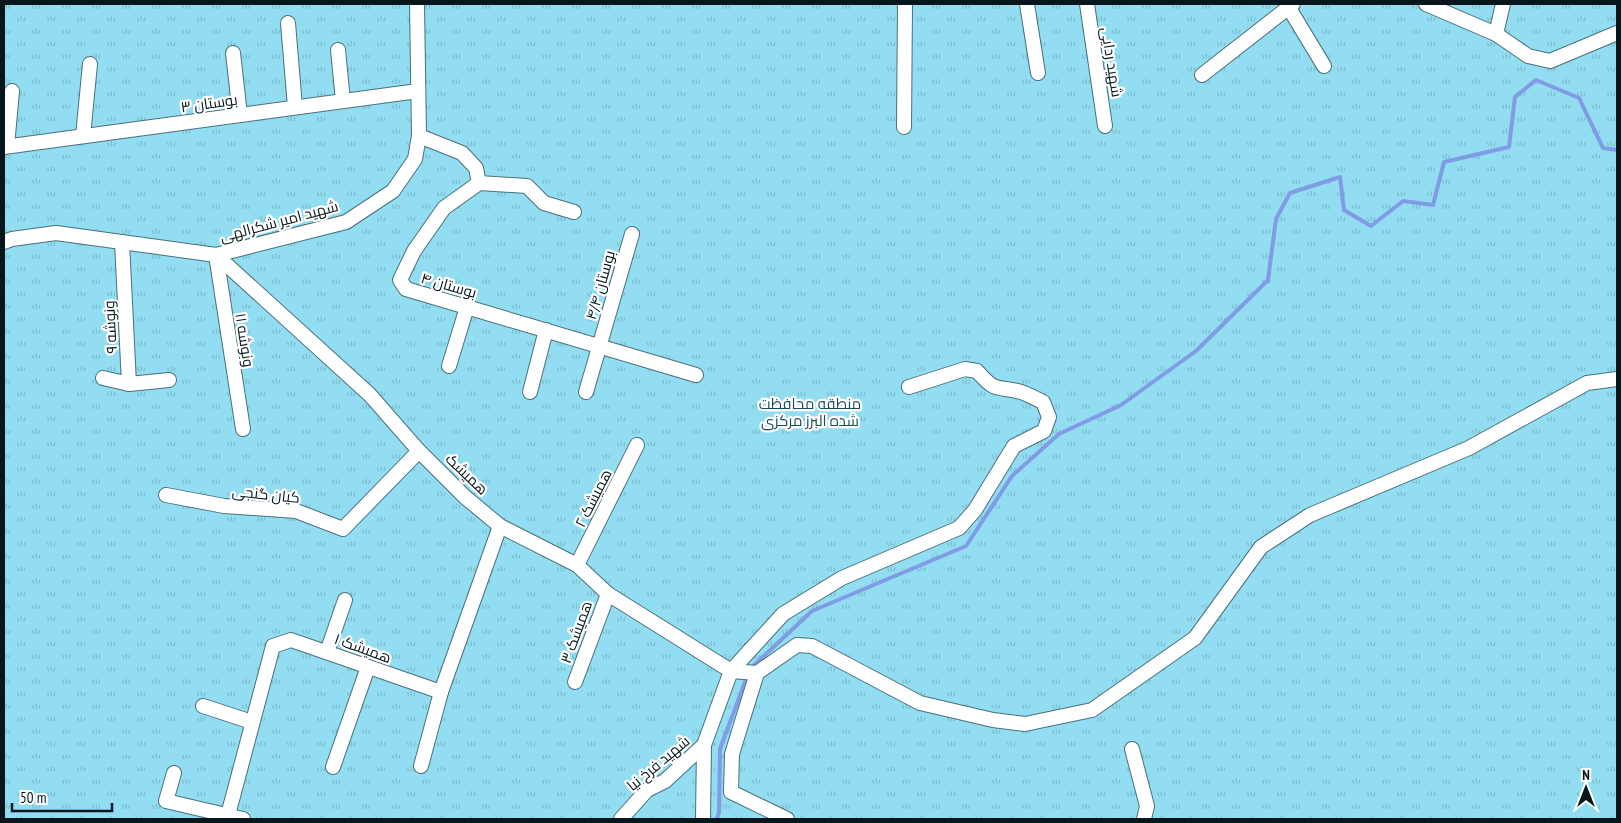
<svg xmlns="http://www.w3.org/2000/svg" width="1621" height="823" viewBox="0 0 1621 823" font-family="'PT Sans Narrow',Cairo,sans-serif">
<defs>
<pattern id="grass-tufts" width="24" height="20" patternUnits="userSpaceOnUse" patternTransform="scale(1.25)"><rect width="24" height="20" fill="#92ddf1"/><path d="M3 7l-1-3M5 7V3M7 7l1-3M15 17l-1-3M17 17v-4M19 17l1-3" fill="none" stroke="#7cbdce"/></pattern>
</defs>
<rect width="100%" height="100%" fill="#dcf6fd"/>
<rect fill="url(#grass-tufts)" x="4" y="4" width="1613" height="815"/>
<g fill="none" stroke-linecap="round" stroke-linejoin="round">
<g stroke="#7f9ce4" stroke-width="4">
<path d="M751,668L812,611L966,546L1012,476L1059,434L1121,405L1196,351L1268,280L1276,219L1290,193L1340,177L1344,210L1371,226L1403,201L1433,205L1444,162L1509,147L1515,97L1536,80L1579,98L1603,148L1617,150"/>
<path d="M717,819L719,812L720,749L748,674"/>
</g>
<g stroke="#48717c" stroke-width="16">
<g id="minor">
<path d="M1027,4L1038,73"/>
<path d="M1087,4L1105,126"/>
<path d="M1426,4L1496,34L1528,56L1550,61L1617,33"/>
<path d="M1289,8L1324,66"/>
<path d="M288,23L295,107"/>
<path d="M1496,34L1503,4"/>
<path d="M338,50L343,101"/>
<path d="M233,53L240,115"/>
<path d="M1202,75L1293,4"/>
<path d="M904,127L905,4"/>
<path d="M83,136L90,64"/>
<path d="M419,136L462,153L476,168L479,183L444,208L414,251L400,280L406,289L696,375"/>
<path d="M7,146L12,91"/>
<path d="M4,147L418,91"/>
<path d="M479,183L527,186L544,203L574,212"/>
<path d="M4,242L12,239L56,233L216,255L346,222L393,191L415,159L419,136L417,4"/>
<path d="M216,255L370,395L419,451L465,497L500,526L577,565L608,594L731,671L757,673"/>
<path d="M216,255L243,429"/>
<path d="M449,366L467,307"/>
<path d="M103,378L129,384L122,242"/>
<path d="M129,384L169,380"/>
<path d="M530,392L546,330"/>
<path d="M586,392L632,234"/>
<path d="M166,495L224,506L296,511L343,529L419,451"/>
<path d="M577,565L637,445"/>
<path d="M327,652L345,600"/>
<path d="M575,682L608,594"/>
<path d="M203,706L252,722"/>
<path d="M1132,749L1147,806L1144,819"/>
<path d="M421,766L441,692"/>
<path d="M333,767L368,667"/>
<path d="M174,773L166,801L243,819"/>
<path d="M228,815L273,646L291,640L441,692L500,526"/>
<path d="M621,819L647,790L665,781L704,745L731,671L783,614L842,578L959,528L975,510L1014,446L1044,431L1049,417L1043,402C1036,399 1028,394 1021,392C996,385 997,394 977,371L965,369L909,387"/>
<path d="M703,819L704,745"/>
<path d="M787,819L731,792L732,754L757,673L797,645L812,646L920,703L993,720L1025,724L1092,710L1195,638L1261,547L1310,515L1469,448L1587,383L1617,379"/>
</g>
</g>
<use href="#minor" stroke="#fff" stroke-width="14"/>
</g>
<g text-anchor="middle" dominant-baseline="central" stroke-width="4.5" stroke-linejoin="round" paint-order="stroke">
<g font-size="15" fill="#06161a" stroke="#fff">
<text transform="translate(1112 62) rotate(81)">شهید ردایی</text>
<text transform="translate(209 103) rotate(-8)">بوستان ۳</text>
<text transform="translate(279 221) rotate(-15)">شهید امیر شکرالهی</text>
<text transform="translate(449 285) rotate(16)">بوستان ۴</text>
<text transform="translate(600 285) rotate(-74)">بوستان ۴/۴</text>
<text transform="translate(110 327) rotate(-93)">ونوشه ۹</text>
<text transform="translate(245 340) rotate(81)">ونوشه ۱۱</text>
<text transform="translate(467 474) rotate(44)">همیشک</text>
<text transform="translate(266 494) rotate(6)">کیان گنجی</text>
<text transform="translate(593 498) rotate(-63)">همیشک ۲</text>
<text transform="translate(576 632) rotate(-70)">همیشک ۳</text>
<text transform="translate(363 648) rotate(20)">همیشک ۱</text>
<text transform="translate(658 763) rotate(-40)">شهید فرخ نیا</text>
</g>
<g font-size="15" fill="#1a4d59" stroke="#fff">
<text x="810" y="403">منطقه محافظت<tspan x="810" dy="17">شده البرز مرکزی</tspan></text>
</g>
</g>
<rect width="1621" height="823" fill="none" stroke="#06161a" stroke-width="10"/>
<g transform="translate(1586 788)" stroke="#ffffff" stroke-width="4" paint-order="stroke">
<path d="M0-4L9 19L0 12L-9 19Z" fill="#06161a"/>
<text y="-8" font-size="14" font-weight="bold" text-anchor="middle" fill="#06161a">N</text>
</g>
<path d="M12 803v8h100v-8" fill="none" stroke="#06161a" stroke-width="2.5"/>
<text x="20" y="803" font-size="15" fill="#06161a" stroke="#ffffff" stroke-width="4" paint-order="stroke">50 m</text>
</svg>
